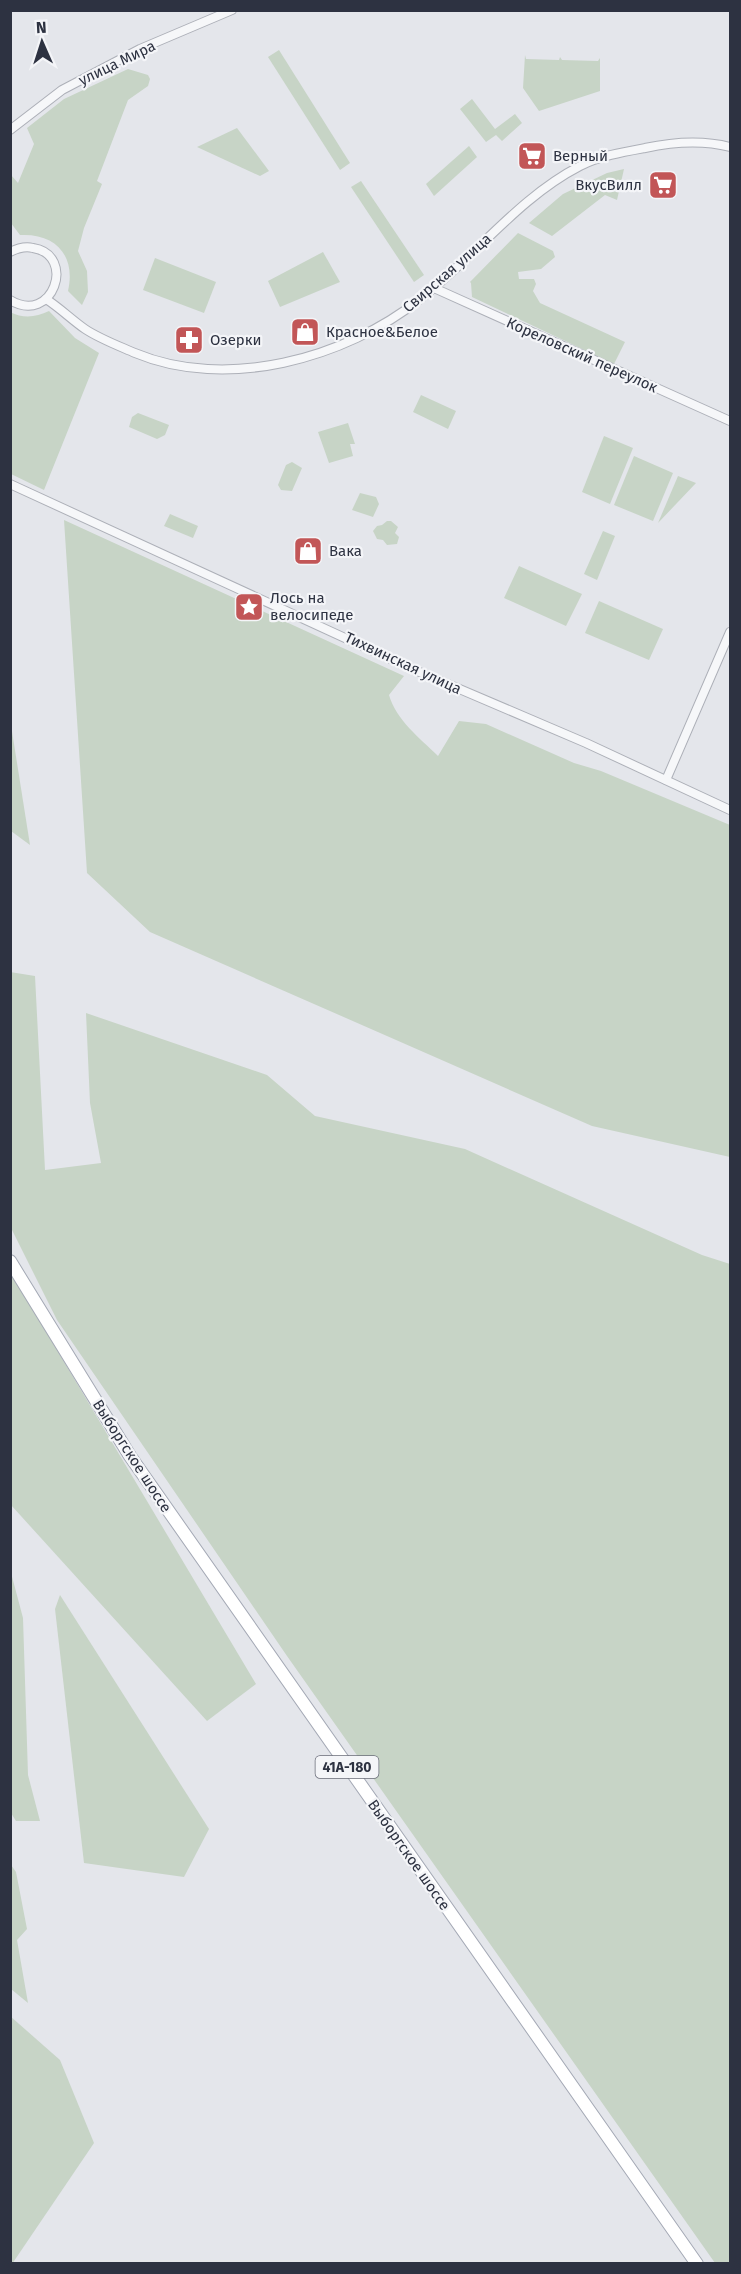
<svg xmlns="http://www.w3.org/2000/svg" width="741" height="2274" viewBox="0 0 741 2274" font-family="'Fira Sans',sans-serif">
<rect width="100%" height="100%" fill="#e4e6eb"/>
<g fill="#c7d4c6">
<path d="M279,50L350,163L340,170L268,57Z"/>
<path d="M525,55L526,59L559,60L560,57L562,60L598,61L600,58V91L539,111L523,88Z"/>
<path d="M128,69L148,75L150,79L148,86L128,100L97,181L102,184L84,228L78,251L87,271L88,292L82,305L68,291C76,256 56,233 20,235L11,223V175L18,183L34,144L27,128L64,99Z"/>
<path d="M472,99L495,129L515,114L522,123L502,141L496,135L486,142L460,109Z"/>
<path d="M237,128L269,171L260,176L197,147Z"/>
<path d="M469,146L477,157L434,196L426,184Z"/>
<path d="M624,169L617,200L605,195L552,236L529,223L563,194L607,173Z"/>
<path d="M361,181L424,275L414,282L351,187Z"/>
<path d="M518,233L553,251L555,257L541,269L518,272L519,279H534L536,284L533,291L540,303L625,342L614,364L472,297L471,283L470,282Z"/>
<path d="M323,252L340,282L280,307L268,281Z"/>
<path d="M155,258L216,282L204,313L143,290Z"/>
<path d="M49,311L75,338L99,353L44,490L11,474L10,312C24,319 36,317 49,311Z"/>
<path d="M421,395L456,411L448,429L413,412Z"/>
<path d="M138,413L169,425L165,435L157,439L129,427L132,417Z"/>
<path d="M348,423L355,444H350L353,456L329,463L318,432Z"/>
<path d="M604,436L633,448L610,504L582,492Z"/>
<path d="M634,456L673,473L653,521L614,505Z"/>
<path d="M292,462L302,468L292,491L281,490L278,485L286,465Z"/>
<path d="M678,476L696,483L658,523Z"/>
<path d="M360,493L376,497L379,504L373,517L352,510Z"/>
<path d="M170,514L198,526L193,538L164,526Z"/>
<path d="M64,520L404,676L389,695C396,720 420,738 438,756L459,721L486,724L574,763L601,771L730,825V1157L592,1126L150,932L87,873Z"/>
<path d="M387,521H391L398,527L395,533L399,537L397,544L387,545L383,540L377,539L373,531L377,526L382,525Z"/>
<path d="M603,531L615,536L597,580L584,574Z"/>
<path d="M519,566L582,594L566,626L504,598Z"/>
<path d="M599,601L663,629L649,660L585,633Z"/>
<path d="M11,725L30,845L11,831Z"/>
<path d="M10,972L35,976L45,1170L101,1163L90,1103L86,1013L267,1075L315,1116L465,1149L702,1255L730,1264V2263H715L287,1656L57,1320L11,1228Z"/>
<path d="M10,1271L256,1684L207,1721L11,1505Z"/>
<path d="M10,1569L23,1618L28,1775L40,1821H16L11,1813Z"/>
<path d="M60,1595L209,1829L184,1877L84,1863L55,1609Z"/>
<path d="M11,1865L16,1872L27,1929L17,1940L28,2003L11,1989Z"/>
<path d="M10,2016L60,2060L94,2143L12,2264Z"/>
</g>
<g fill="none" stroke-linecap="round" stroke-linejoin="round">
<g stroke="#adb0b8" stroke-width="10">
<g id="minor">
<path d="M10,130L62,90L140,49L232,10"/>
<path d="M10,252C18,248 25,246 33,248C77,255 53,326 10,300"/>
<path d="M434,288L730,421"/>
<path d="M46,299C60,308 72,320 85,329C100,339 119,346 135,353C226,391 345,359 420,299C475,257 518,198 580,166C600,156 623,152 645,148C673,142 703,140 730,147"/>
<path d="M10,484L408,667L586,743L730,810"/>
<path d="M666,780L730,632"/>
</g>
</g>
<g stroke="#a4a9b5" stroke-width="14">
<path id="primary" d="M10,1261L130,1456L697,2264"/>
</g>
<use href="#minor" stroke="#f6f7f9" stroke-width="8"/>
<use href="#primary" stroke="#fff" stroke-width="12"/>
</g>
<defs>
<g id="supermarket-square" transform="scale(1.5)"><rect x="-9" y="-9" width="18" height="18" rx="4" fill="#c25657" stroke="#f4f5f8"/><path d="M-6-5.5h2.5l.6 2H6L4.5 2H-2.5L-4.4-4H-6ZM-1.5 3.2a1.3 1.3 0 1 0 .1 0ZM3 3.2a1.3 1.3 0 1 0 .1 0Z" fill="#fff"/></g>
<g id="shop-square" transform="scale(1.5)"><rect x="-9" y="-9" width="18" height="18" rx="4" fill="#c25657" stroke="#f4f5f8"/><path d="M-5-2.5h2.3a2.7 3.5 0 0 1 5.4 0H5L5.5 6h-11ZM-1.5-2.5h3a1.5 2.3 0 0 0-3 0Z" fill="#fff"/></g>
<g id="pharmacy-square" transform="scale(1.5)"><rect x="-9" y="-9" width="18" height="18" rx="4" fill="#c25657" stroke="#f4f5f8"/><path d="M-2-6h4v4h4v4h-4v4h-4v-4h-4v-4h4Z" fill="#fff"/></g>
<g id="sight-square" transform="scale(1.5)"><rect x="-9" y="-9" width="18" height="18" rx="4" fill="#c25657" stroke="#f4f5f8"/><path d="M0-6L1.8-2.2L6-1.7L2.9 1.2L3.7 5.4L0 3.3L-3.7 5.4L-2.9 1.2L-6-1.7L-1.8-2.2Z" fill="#fff"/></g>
</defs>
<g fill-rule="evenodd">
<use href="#supermarket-square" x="532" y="156"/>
<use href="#supermarket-square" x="663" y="185"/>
<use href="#shop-square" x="305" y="332"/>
<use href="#pharmacy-square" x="189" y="340"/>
<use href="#shop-square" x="308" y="551"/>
<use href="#sight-square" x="249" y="607"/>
</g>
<g text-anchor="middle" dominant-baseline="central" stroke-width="4.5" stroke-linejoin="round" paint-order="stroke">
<rect fill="#f4f5f8" stroke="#696c78" stroke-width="1.5" x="315.5" y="1756" width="63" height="22" rx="4.5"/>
<g font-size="14" font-weight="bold" fill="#2d3241">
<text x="347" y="1767">41А-180</text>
</g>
<g font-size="15" fill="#2d3241" stroke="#f4f5f8">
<text transform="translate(117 63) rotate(-26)">улица Мира</text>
<text transform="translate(447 273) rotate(-41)">Свирская улица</text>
<text transform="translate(582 355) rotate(24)">Кореловский переулок</text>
<text transform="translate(403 663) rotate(25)">Тихвинская улица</text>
<text transform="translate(132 1456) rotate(57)">Выборгское шоссе</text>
<text transform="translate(409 1855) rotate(55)">Выборгское шоссе</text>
</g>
<g font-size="15" fill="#2d3241" stroke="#f4f5f8" text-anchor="start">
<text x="553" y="156">Верный</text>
<text x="642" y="185" text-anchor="end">ВкусВилл</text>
<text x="326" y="332">Красное&amp;Белое</text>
<text x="210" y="340">Озерки</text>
<text x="329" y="551">Вака</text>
<text x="270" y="598">Лось на<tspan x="270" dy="17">велосипеде</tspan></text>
</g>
</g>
<rect width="741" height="2274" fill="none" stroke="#2d3241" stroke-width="24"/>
<g transform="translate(42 42) rotate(357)" stroke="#f4f5f8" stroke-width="4.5" paint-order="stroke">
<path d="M0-4.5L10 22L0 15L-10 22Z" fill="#2d3241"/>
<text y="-9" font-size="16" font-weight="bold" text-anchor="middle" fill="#2d3241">N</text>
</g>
</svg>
